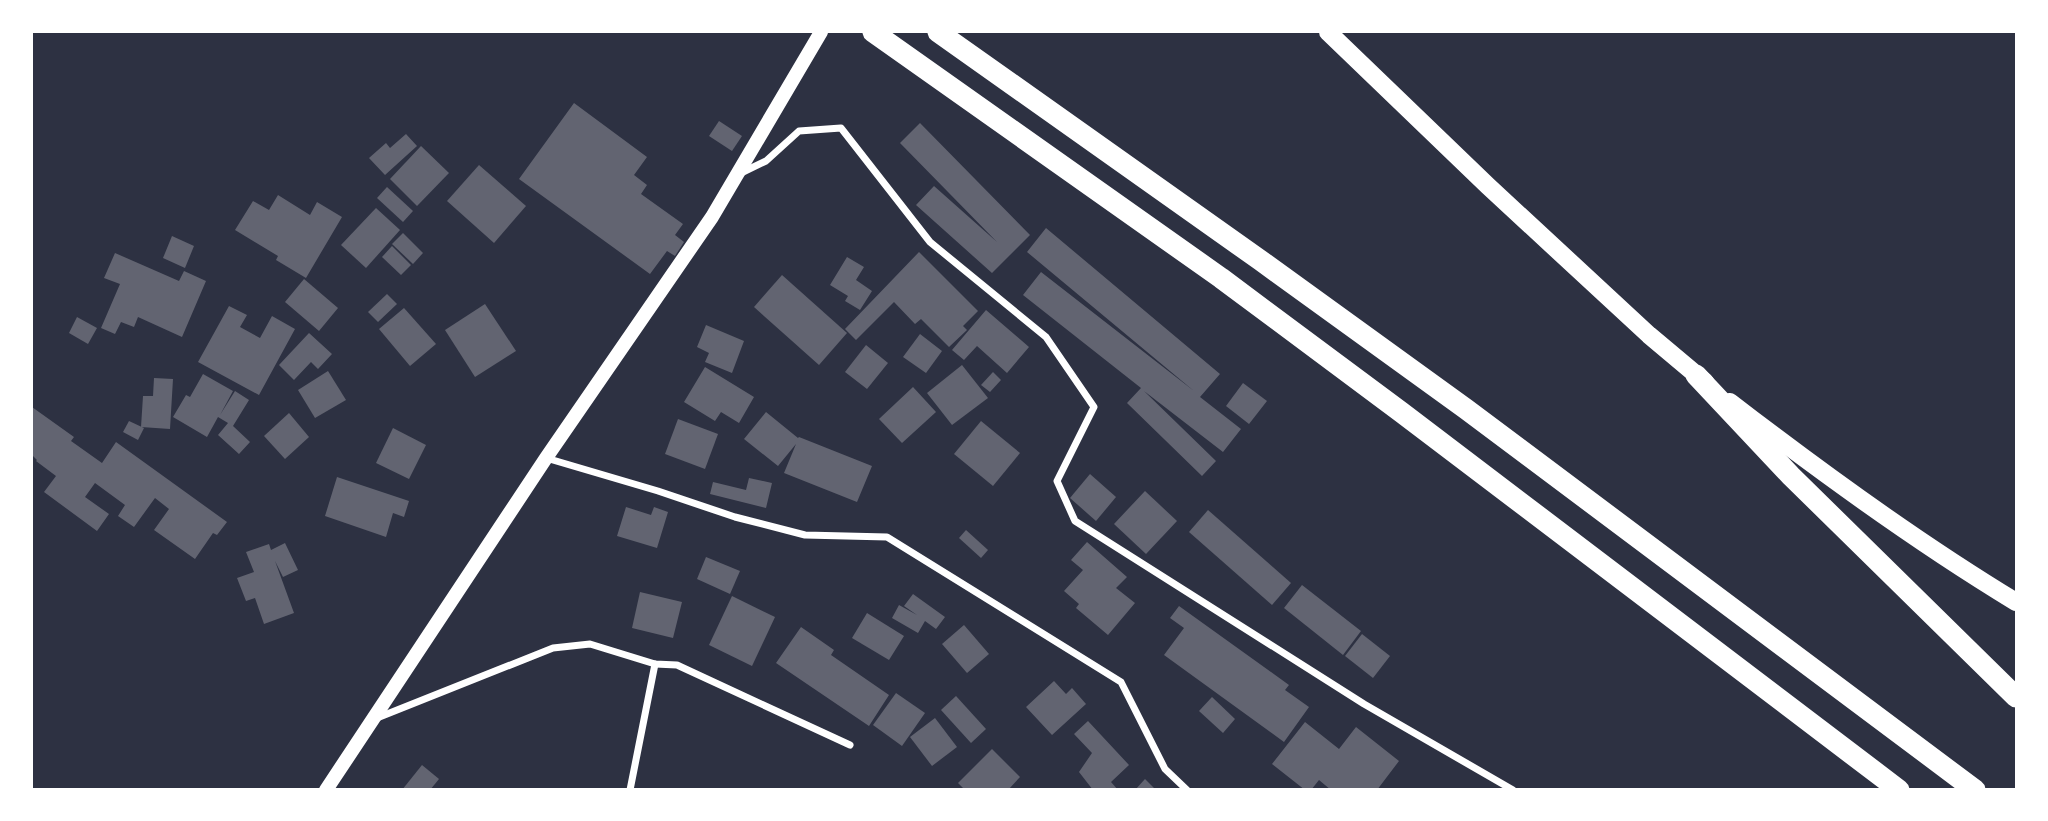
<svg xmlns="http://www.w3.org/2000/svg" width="2048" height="821" viewBox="0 0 2048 821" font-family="'Zilla Slab',serif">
<rect width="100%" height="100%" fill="#2d3142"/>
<g fill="#626471">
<path d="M574,103L647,157L634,175L647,185L641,194L683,224L675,235L684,242L675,256L667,251L650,274L519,179Z"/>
<path d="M719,121L742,136L732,151L709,136Z"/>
<path d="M920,123L1030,235L992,273L916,205L934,186L997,242L900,143Z"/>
<path d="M406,134L417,146L385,175L369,158L386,143L390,148Z"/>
<path d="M421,146L449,173L417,206L390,179Z"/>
<path d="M479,165L526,206L494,243L447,201Z"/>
<path d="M387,187L413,211L403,222L377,198Z"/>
<path d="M278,195L310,215L317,202L342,217L306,278L276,260L278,256L235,230L253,201L269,210Z"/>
<path d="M376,208L400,230L366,268L341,245Z"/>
<path d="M1046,228L1220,374L1200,397L1241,429L1223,452L1144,391L1216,461L1202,476L1127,403L1141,388L1023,295L1041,272L1194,391L1027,252Z"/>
<path d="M403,233L423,253L413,264L392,244Z"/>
<path d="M172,236L194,246L185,268L163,258Z"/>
<path d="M392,246L411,265L401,275L382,257Z"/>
<path d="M919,252L978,311L963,326L967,330L949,347L921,319L915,324L894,302L856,340L845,329Z"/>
<path d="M115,253L179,281L184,271L206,281L182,337L138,317L134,327L121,322L115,334L101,328L120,284L104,278Z"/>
<path d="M847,257L864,267L856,280L872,291L860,310L845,301L848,296L830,285Z"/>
<path d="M782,275L847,333L819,365L754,307Z"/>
<path d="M304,279L338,308L319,331L285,302Z"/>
<path d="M387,294L397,304L378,322L368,312Z"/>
<path d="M485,304L516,351L475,377L445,330Z"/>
<path d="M229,306L247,315L240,327L260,338L272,316L295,329L259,395L198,362Z"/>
<path d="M404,308L436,344L410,366L379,329Z"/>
<path d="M986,310L1029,347L1007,373L977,346L964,360L952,350Z"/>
<path d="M77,317L97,328L88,344L69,333Z"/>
<path d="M706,325L744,341L732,373L705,362L709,353L697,347Z"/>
<path d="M309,333L332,354L318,369L311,362L294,380L279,365Z"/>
<path d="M920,334L942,351L926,373L903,357Z"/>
<path d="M866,345L888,363L867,389L845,372Z"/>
<path d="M962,365L988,398L952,425L927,393Z"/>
<path d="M705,367L754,397L739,423L721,412L715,421L684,402Z"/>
<path d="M328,371L346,400L315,418L298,390Z"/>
<path d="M993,372L1001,380L990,392L981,385Z"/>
<path d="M203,374L233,391L220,415L235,391L249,400L233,426L250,442L239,454L218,435L228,423L218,417L207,437L173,417L186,395L190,397Z"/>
<path d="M154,378L173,379L170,429L141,427L143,396H153Z"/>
<path d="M1243,383L1267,401L1249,424L1226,406Z"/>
<path d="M913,387L936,412L902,443L879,419Z"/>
<path d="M32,407L74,437L71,441L102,463L116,442L227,522L217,535L213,533L195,559L154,530L169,509L155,498L134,527L118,516L125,505L95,483L85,497L109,514L97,531L44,492L56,476L36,461L37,460L32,455Z"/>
<path d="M766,412L798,438L799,437L872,466L857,502L784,473L796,444L778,466L744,439Z"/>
<path d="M289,413L309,437L285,459L264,436Z"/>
<path d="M678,419L718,434L705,469L665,454Z"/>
<path d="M129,421L144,428L138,440L123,432Z"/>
<path d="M981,421L1020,453L993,486L954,454Z"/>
<path d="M393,428L426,445L409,479L376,463Z"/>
<path d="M1090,474L1116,497L1096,521L1070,498Z"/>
<path d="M337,477L409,501L404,517L393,513L386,537L325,516Z"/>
<path d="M749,478L772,483L766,508L710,494L713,482L746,490Z"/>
<path d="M1145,491L1177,521L1146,554L1114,524Z"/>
<path d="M626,507L651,515L654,507L668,512L657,548L617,536Z"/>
<path d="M1208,510L1291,583L1272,605L1189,532Z"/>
<path d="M966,530L988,550L981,558L959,538Z"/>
<path d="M1087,542L1127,577L1116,588L1135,603L1108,635L1076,608L1079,604L1064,591L1083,570L1071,560Z"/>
<path d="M285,543L298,570L283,577L275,561L294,613L264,624L255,598L246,601L237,578L254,572L246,552L269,544L271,550Z"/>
<path d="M706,557L740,571L730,594L697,579Z"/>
<path d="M1302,585L1361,631L1343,655L1284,608Z"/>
<path d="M640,592L682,602L673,638L632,628Z"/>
<path d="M913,594L945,617L936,629L925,621L918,633L892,618L899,605L917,615L904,606Z"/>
<path d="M732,596L775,617L752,666L709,645Z"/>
<path d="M1179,606L1289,685L1285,690L1309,707L1284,742L1164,655L1184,628L1170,618Z"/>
<path d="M867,613L904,636L889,660L852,638Z"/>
<path d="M964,625L989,654L967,673L942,644Z"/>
<path d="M801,627L834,650L831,655L889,695L869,726L776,663Z"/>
<path d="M1362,634L1390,656L1373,678L1345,656Z"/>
<path d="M1054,681L1066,694L1072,688L1086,704L1052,735L1026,707Z"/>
<path d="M896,693L925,713L902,746L873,725Z"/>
<path d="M956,696L986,729L971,743L941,710Z"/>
<path d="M1212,697L1235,719L1223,733L1199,711Z"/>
<path d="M935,718L957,747L932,766L910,737Z"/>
<path d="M1088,721L1129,765L1111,782L1118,790H1093L1079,772L1092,753L1074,734Z"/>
<path d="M1305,722L1339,749L1356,727L1399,761L1377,790H1363L1361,788L1359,790H1331L1319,780L1311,790H1305L1272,764Z"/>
<path d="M992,749L1020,777L1008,790H965L958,783Z"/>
<path d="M422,765L439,779L430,790H402Z"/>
<path d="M1145,779L1156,790H1135Z"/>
</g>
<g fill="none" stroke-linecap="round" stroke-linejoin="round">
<g stroke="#fff" stroke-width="7">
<path d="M741,173L766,161L799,131L841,128L930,242L1046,337L1094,407L1057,481L1075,521L1364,704L1513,790"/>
<path d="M546,458L658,491L735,517L805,535L887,537L1121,682L1165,769L1187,790"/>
<path d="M377,718L553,648L590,644L655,664L677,665L850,745"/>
<path d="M630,790L655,664"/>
</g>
<path stroke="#fff" stroke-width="14" d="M326,790L546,458L712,217L821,32"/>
<g stroke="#fff" stroke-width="18">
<path d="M1328,32L1488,186L1649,335L1705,382"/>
<path d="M1730,402C1822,473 1917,542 2016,602"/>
</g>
<g stroke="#fff" stroke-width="21">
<path d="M873,32L1221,278L1401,412L1899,790"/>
<path d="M938,32L1260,260L1466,409L1975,790"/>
<path d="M1696,375L1791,476L2016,697"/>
</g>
</g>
<rect width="2048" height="821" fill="none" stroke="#ffffff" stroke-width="66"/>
</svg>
